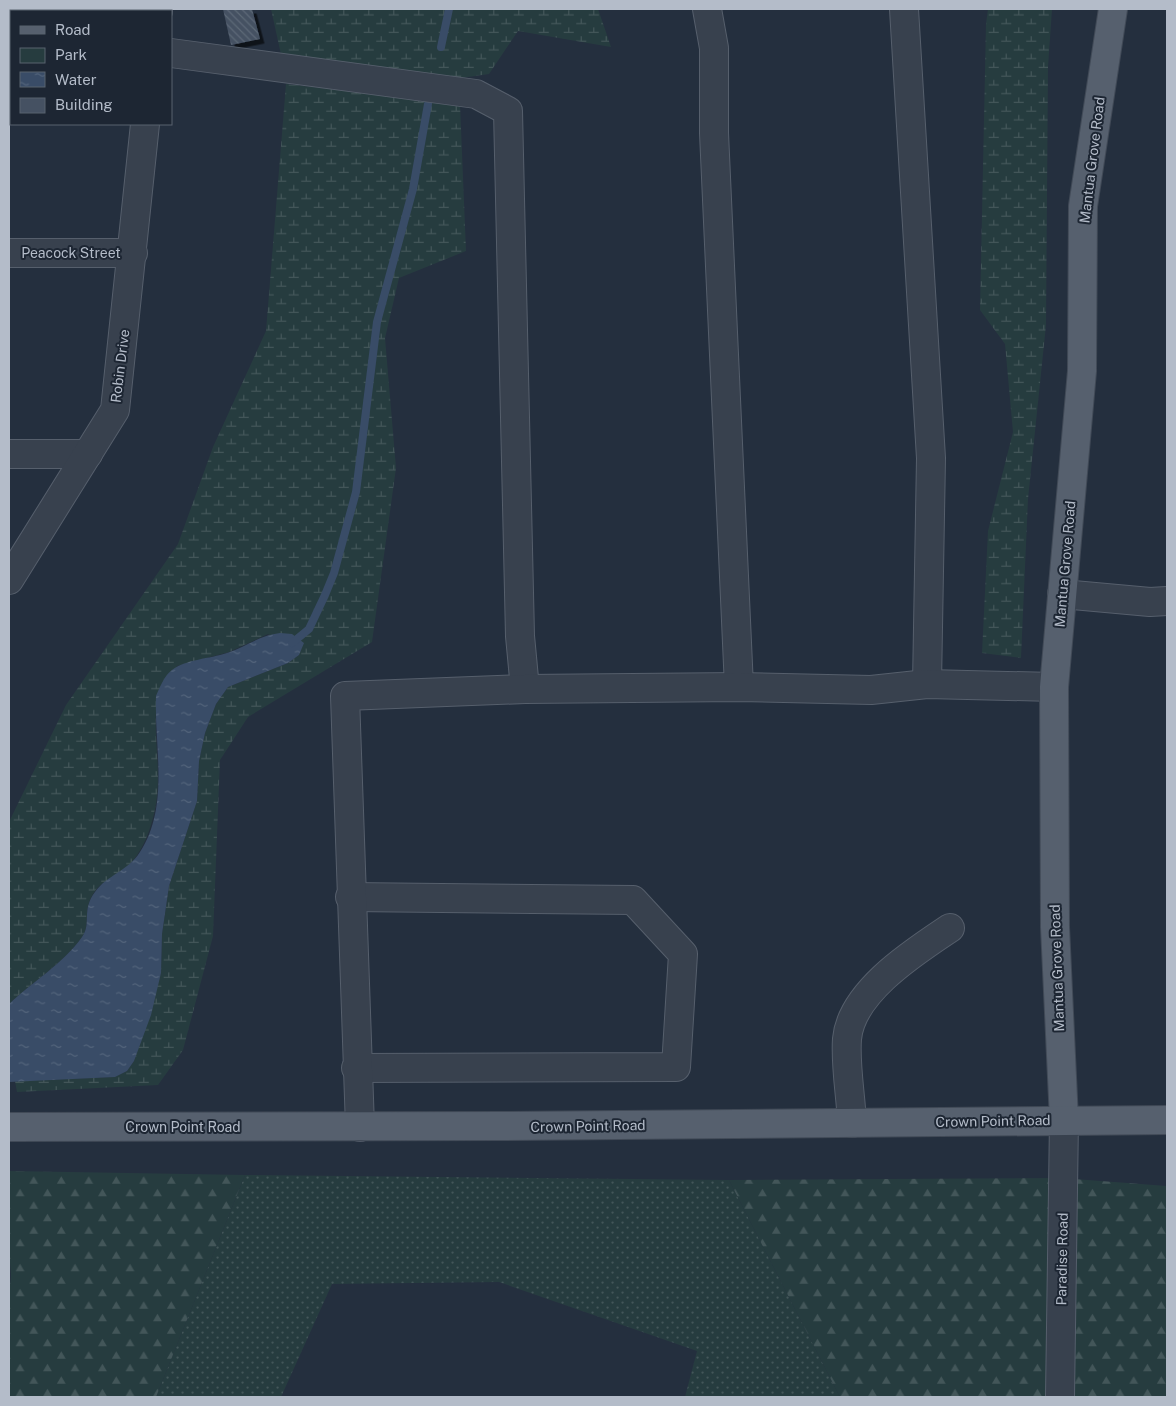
<svg xmlns="http://www.w3.org/2000/svg" width="1176" height="1406" viewBox="0 0 1176 1406" font-family="'Public Sans',sans-serif">
<defs>
<pattern id="green-dots" width="8" height="8" patternUnits="userSpaceOnUse" patternTransform="scale(1.25)"><rect width="8" height="8" fill="#263c3f"/><path d="M2 2h.1M6 6h.1" fill="none" stroke="#435659" stroke-width="1.8" stroke-linecap="round"/></pattern>
<pattern id="forest-firs" width="22" height="20" patternUnits="userSpaceOnUse" patternTransform="scale(1.25)"><rect width="22" height="20" fill="#263c3f"/><path d="M5 1l3.5 6h-7zM16 11l3.5 6h-7z" fill="#435659"/></pattern>
<pattern id="wetland-marsh" width="20" height="14" patternUnits="userSpaceOnUse" patternTransform="scale(1.25)"><rect width="20" height="14" fill="#263c3f"/><path d="M1 5h8M5 5V1M11 12h8M15 12V8" fill="none" stroke="#435659"/></pattern>
<pattern id="water-ripples" width="26" height="14" patternUnits="userSpaceOnUse" patternTransform="scale(1.25)"><rect width="26" height="14" fill="#394c67"/><path d="M2 4q2-2 4 0t4 0M15 11q2-2 4 0t4 0" fill="none" stroke="#53647b"/></pattern>
<pattern id="building-back-hatch" width="6" height="6" patternUnits="userSpaceOnUse" patternTransform="scale(1.25)"><rect width="6" height="6" fill="#455162"/><path d="M-1 5l2 2M0 0l6 6M5-1l2 2" fill="none" stroke="#5d6877"/></pattern>
<filter id="shadow"><feDropShadow dx="4.5" dy="4.5" stdDeviation="0" flood-color="#0009"/></filter>
</defs>
<rect width="100%" height="100%" fill="#242f3e"/>
<path fill="url(#green-dots)" d="M245,1175L729,1180L840,1397H685L697,1351L499,1282L332,1284L281,1397H156Z"/>
<g fill="url(#forest-firs)">
<path d="M9,1171L245,1175L156,1397H9V1294L11,1276L9,1249Z"/>
<path d="M1061,1178L1167,1186V1397H840L729,1180Z"/>
</g>
<g fill="url(#wetland-marsh)">
<path d="M271,9H598L611,47L518,31L489,74L447,80L282,59Z"/>
<path d="M988,9H1052L1048,67L1046,325L1028,499L1021,658L982,653L988,531L1013,432L1005,344L980,310L986,24Z"/>
<path d="M286,84L460,104L466,251L399,278L385,338L396,468L372,642L248,717L220,760L213,936L183,1050L158,1085L17,1092L15,1081L115,1077L127,1071L134,1061L161,973L162,934L169,886L197,801L199,761L205,733L216,704L228,687L288,663L299,655L268,634L229,652L177,666C173,675 156,704 156,711C154,743 162,776 155,809C150,833 141,856 122,872C113,879 102,881 95,891C81,910 92,923 82,937C63,964 32,982 9,1004V822L66,705L178,544L213,447L266,331Z"/>
</g>
<path fill="url(#water-ripples)" d="M280,633L292,634L304,643L299,655L288,663L228,687L216,704L205,733L199,761L197,801L169,886L162,934L161,973L151,1015L134,1061L127,1071L115,1077L9,1082V1004C32,982 63,964 82,937C92,924 81,910 95,892C107,875 128,871 140,852C170,806 154,746 156,696C160,687 164,676 172,670C187,659 209,659 227,653C246,647 260,635 280,633Z"/>
<g fill="none" stroke-linecap="round" stroke-linejoin="round">
<g stroke="#394c67" stroke-width="8">
<path d="M441,47L449,9"/>
<path d="M292,643L309,629L325,595L334,573L356,492L377,322L413,189L428,104"/>
</g>
</g>
<g fill="url(#building-back-hatch)" filter="url(#shadow)">
<path d="M9,9H30V11H11V25H9Z"/>
<path d="M60,9H116L111,11H61Z"/>
<path d="M223,9H252L260,39L231,45Z"/>
</g>
<g fill="none" stroke-linecap="round" stroke-linejoin="round">
<g stroke="#565f6c" stroke-width="30">
<g id="minor">
<path d="M707,9L714,48V133L739,687"/>
<path d="M904,9L931,458L927,684"/>
<path d="M158,11V9"/>
<path d="M171,53L476,94L508,111L520,636L525,689"/>
<path d="M9,64H11"/>
<path d="M9,253H133"/>
<path d="M9,454H88"/>
<path d="M9,580L115,410L145,124"/>
<path d="M1062,594L1150,602L1167,601"/>
<path d="M350,897L633,900L683,954L676,1067L356,1068"/>
<path d="M852,1123C851,1097 845,1065 847,1039C851,992 914,952 950,928"/>
<path d="M360,1127L345,696L525,689L739,687L871,690L927,684L1054,687"/>
<path d="M1060,1397L1064,1120"/>
</g>
</g>
<g stroke="#414a57" stroke-width="30">
<g id="major">
<path d="M1064,1120L1055,927L1054,687L1082,371L1083,206L1113,9"/>
<path d="M9,1127L508,1126L1167,1120"/>
</g>
</g>
<use href="#minor" stroke="#38414e" stroke-width="28"/>
<use href="#major" stroke="#56606e" stroke-width="28"/>
</g>
<g text-anchor="middle" dominant-baseline="central" stroke-width="4" stroke-linejoin="round" paint-order="stroke">
<g font-size="14" fill="#b4bcc9" stroke="#1d2633">
<text transform="translate(1092 160) rotate(-83)">Mantua Grove Road</text>
<text x="71" y="253">Peacock Street</text>
<text transform="translate(120 366) rotate(-83)">Robin Drive</text>
<text transform="translate(1065 564) rotate(-85)">Mantua Grove Road</text>
<text transform="translate(1057 968) rotate(-92)">Mantua Grove Road</text>
<text transform="translate(993 1121) rotate(-1)">Crown Point Road</text>
<text transform="translate(588 1126) rotate(-1)">Crown Point Road</text>
<text x="183" y="1127">Crown Point Road</text>
<text transform="translate(1062 1259) rotate(-89)">Paradise Road</text>
</g>
</g>
<rect width="1176" height="1406" fill="none" stroke="#b4bcc9" stroke-width="20"/>
<rect x="10" y="10" width="162" height="115" fill="#1d2633" stroke="#59626f"/>
<rect x="20" y="26" width="25" height="8" fill="#56606e" stroke="#59626f"/>
<text x="55" y="35" font-size="15" fill="#b4bcc9">Road</text>
<rect x="20" y="48" width="25" height="15" fill="#263c3f" stroke="#59626f"/>
<text x="55" y="60" font-size="15" fill="#b4bcc9">Park</text>
<rect x="20" y="72" width="25" height="15" fill="url(#water-ripples)" stroke="#59626f"/>
<text x="55" y="85" font-size="15" fill="#b4bcc9">Water</text>
<rect x="20" y="98" width="25" height="15" fill="#455162" stroke="#59626f"/>
<text x="55" y="110" font-size="15" fill="#b4bcc9">Building</text>
</svg>
